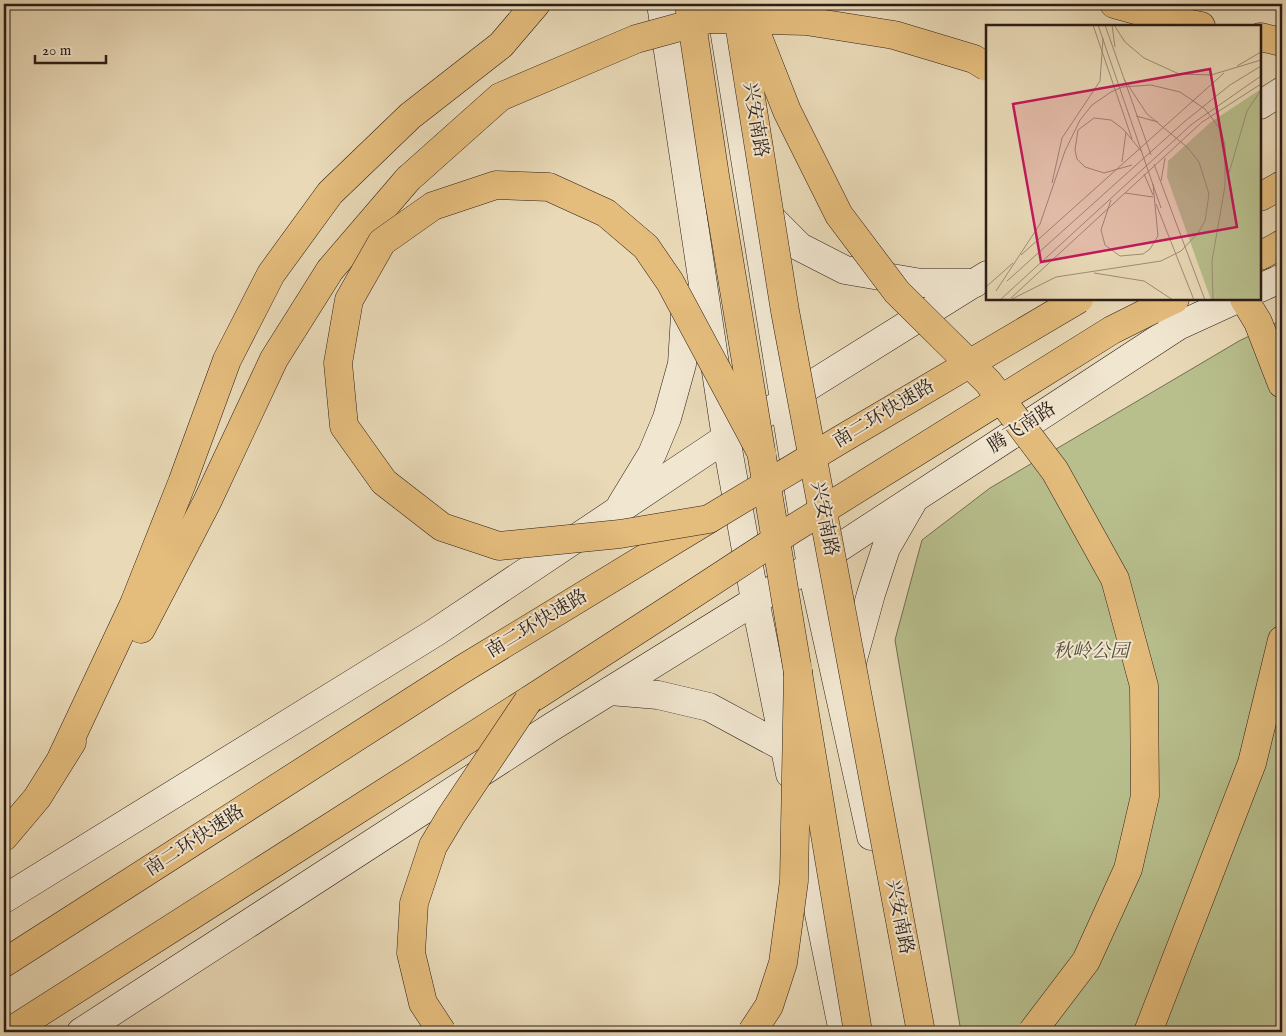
<svg xmlns="http://www.w3.org/2000/svg" width="1286" height="1036" viewBox="0 0 1286 1036" font-family="'IM FELL English','Noto Serif SC',serif">
<rect width="100%" height="100%" fill="#e9d9b7"/>
<filter id="stains"><feTurbulence type="fractalNoise" baseFrequency=".004" numOctaves="4"/><feColorMatrix values="0 0 0 0 .2 0 0 0 0 .09 0 0 0 0 .02 0 0 0 .5 -.17"/></filter>
<radialGradient id="worn" r=".72"><stop offset=".6" stop-color="#630" stop-opacity="0"/><stop offset="1" stop-color="#630" stop-opacity=".3"/></radialGradient>
<path fill="#b8bf8d" stroke="#726e52" d="M1282,320V1032H961L895,640L922,540L990,488L1239,341Z"/>
<g fill="none" stroke-linecap="round" stroke-linejoin="round">
<g stroke="#2b1d17" stroke-width="29">
<g id="secondary">
<path d="M661,4L726,438L755,600L790,774"/>
<path d="M720,4L811,566L871,836"/>
<path d="M1260,105L1282,91"/>
<path d="M760,207L800,247L845,270L921,283H975"/>
<path d="M1260,288L1282,278"/>
<path d="M621,505L652,454L667,418L682,364L686,299"/>
<path d="M850,670L871,594L886,548L912,503"/>
<path d="M610,691L658,695L709,707L785,748"/>
<path d="M801,825L843,1032"/>
<path d="M4,899L436,632L726,438L987,275"/>
<path d="M81,1032L550,728L811,566L1178,326L1237,299"/>
</g>
</g>
<g stroke="#2b1d17" stroke-width="29">
<g id="trunk">
<path d="M1114,4L1175,21L1201,26"/>
<path d="M1260,37L1282,42"/>
<path d="M1260,197L1282,185"/>
<path d="M1260,256L1282,244"/>
<path d="M1244,299L1258,322L1282,384"/>
<path d="M1152,310L1175,299"/>
<path d="M141,629L207,502L274,359L330,270L408,179"/>
<path d="M62,757L134,604L182,483L227,360L271,274L330,193L410,116L501,45L536,4"/>
<path d="M4,837L37,798L72,742"/>
<path d="M4,963L461,670L709,519"/>
<path d="M9,1032L528,701L687,598"/>
<path d="M1148,1032L1252,763L1282,640"/>
</g>
</g>
<use href="#secondary" stroke="#f1e6d0" stroke-width="28"/>
<use href="#trunk" stroke="#e4bc7c" stroke-width="28"/>
<g stroke="#2b1d17" stroke-width="29" stroke-linecap="butt">
<g id="primary-bridge">
<path d="M689,4L715,176L858,1032"/>
<path d="M736,4L785,311L921,1032"/>
</g>
</g>
<g stroke="#2b1d17" stroke-width="29" stroke-linecap="butt">
<g id="trunk-bridge">
<path d="M745,4L787,111L839,215L897,292L988,382L1055,471L1115,579L1144,686L1145,796L1128,869L1086,961L1032,1032"/>
<path d="M408,179L500,97L636,39L709,19L806,21L894,35L974,59L987,67"/>
<path d="M762,454L670,282L646,247L606,213L549,187L496,185L433,206L382,242L349,300L338,363L344,426L384,482L442,527L499,546L620,534L709,519L840,440L1079,299"/>
<path d="M687,598L791,530L1112,330L1152,310"/>
<path d="M442,1032L423,1003L411,953L414,903L433,846L451,816L528,701"/>
<path d="M752,1032L769,1006L783,963L794,881L798,669"/>
</g>
</g>
<use href="#primary-bridge" stroke="#e4bc7c" stroke-width="28"/>
<use href="#trunk-bridge" stroke="#e4bc7c" stroke-width="28"/>
</g>
<g text-anchor="middle" dominant-baseline="central" stroke-width="4" stroke-linejoin="round" paint-order="stroke">
<g font-size="19" fill="#2b1d17" stroke="#f1e6d0">
<text transform="translate(755 120) rotate(81)">兴安南路</text>
<text transform="translate(884 414) rotate(-31)">南二环快速路</text>
<text transform="translate(1022 428) rotate(-33)">腾飞南路</text>
<text transform="translate(824 519) rotate(79)">兴安南路</text>
<text transform="translate(537 624) rotate(-31)">南二环快速路</text>
<text transform="translate(195 841) rotate(-33)">南二环快速路</text>
<text transform="translate(899 917) rotate(79)">兴安南路</text>
</g>
<g font-size="19" font-style="italic" fill="#554e3a" stroke="#f1e6d0">
<text x="1091" y="652">秋岭公园</text>
</g>
</g>
<g transform="translate(986 25)">
<rect width="275" height="275" fill="#e9d9b7"/>
<path d="M275,64V275H225L181,152L182,136L225,97Z" fill="#b8bf8d"/>
<path fill="none" stroke="#9d8e77" stroke-width="1" d="M107,0L146,114M112,0L175,183M119,0L165,130M126,0L129,22M128,0L139,17L158,33L193,49L225,50L275,35M251,41L275,27M150,91L172,97M136,137L140,107M168,139L219,275M146,140L118,148L99,142L91,134L89,125L92,105L108,93L125,95L137,104L156,127M243,148L261,86L275,65M158,149L167,170M175,156L179,133M66,158L76,113L114,56L117,13M139,168L167,172M125,175L115,205L119,220L134,231L157,229L164,224L172,211L167,159M170,179L208,275M35,230L238,48M108,248L158,256L187,275M21,256L198,97L244,60L275,41M0,262L27,238M10,266L54,199L79,126L94,95L106,80L125,67L136,62L165,60L194,67L219,84L235,105L239,120V161L226,236L227,275M25,273L216,97L275,59M14,275L206,99L275,51M24,275L70,252L175,236L195,226L212,208L219,196L223,169L213,137L201,122L161,89L138,54"/>
<path fill="#c2185b" fill-opacity="0.15" stroke="#c2185b" stroke-width="2.5" d="M224,44L251,202L55,237L27,79Z"/>
<rect width="275" height="275" fill="none" stroke="#2b1d17" stroke-width="2.5"/>
</g>
<rect width="1286" height="1036" fill="none" stroke="#e9d9b7" stroke-width="20"/>
<rect x="5" y="5" width="1276" height="1026" fill="none" stroke="#2b1d17" stroke-width="2.5"/>
<rect x="10" y="10" width="1266" height="1016" fill="none" stroke="#2b1d17"/>
<path d="M35 55v8h71v-8" fill="none" stroke="#2b1d17" stroke-width="2.5"/>
<text x="42" y="55" font-size="15" fill="#2b1d17" stroke="#f1e6d0" stroke-width="4" paint-order="stroke">20 m</text>
<rect width="100%" height="100%" filter="url(#stains)"/>
<rect width="100%" height="100%" fill="url(#worn)"/>
</svg>
